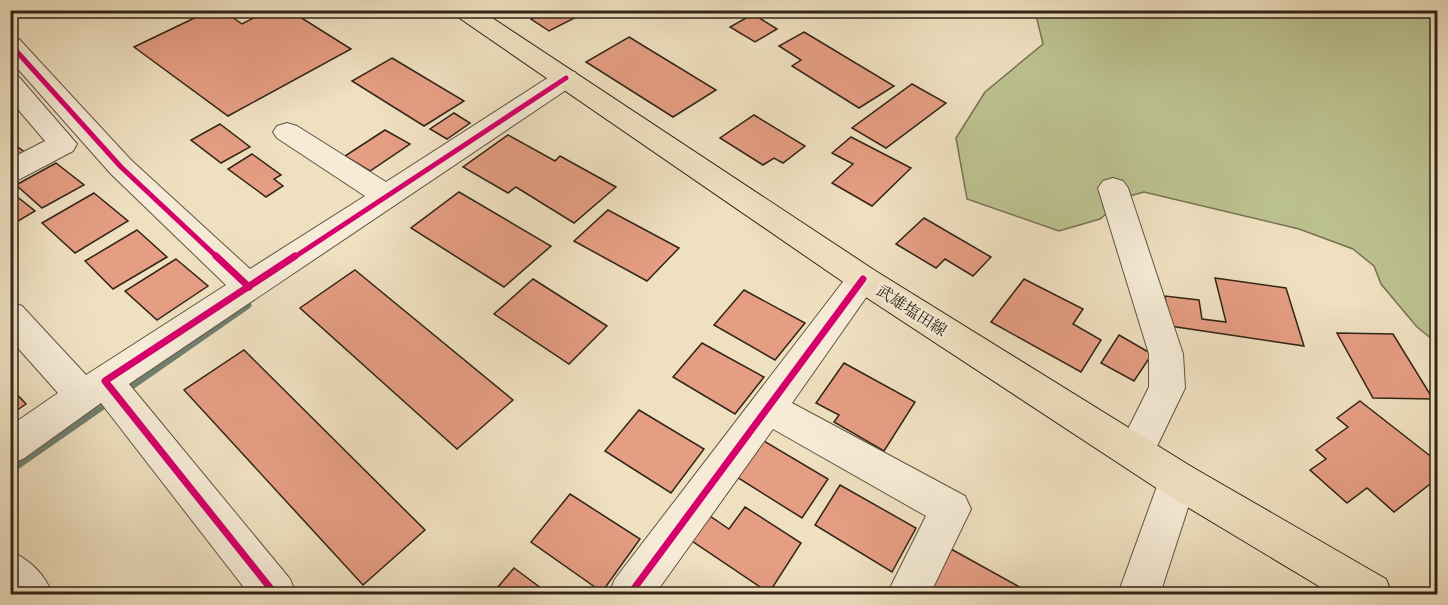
<svg xmlns="http://www.w3.org/2000/svg" width="1448" height="605" viewBox="0 0 1448 605" font-family="'Libre Caslon Text','Noto Serif JP',serif">
<rect width="100%" height="100%" fill="#efe0c0"/>
<filter id="stains"><feTurbulence type="fractalNoise" baseFrequency=".00333" numOctaves="4"/><feColorMatrix values="0 0 0 0 .2 0 0 0 0 .09 0 0 0 0 .02 0 0 0 .5 -.17"/></filter>
<radialGradient id="worn" r=".72"><stop offset=".6" stop-color="#630" stop-opacity="0"/><stop offset="1" stop-color="#630" stop-opacity=".3"/></radialGradient>
<path fill="#bcc190" stroke="#767353" stroke-width="1.5" d="M1035,11H1437V343L1417,327L1381,284L1374,266L1353,249L1299,229L1144,192L1126,197L1100,219L1059,231L967,199L956,138L985,92L1043,44Z"/>
<g fill="none" stroke-linecap="round" stroke-linejoin="round">
<path fill="#708071" fill-rule="evenodd" d="M238,292C243,294 249,300 252,305L250,308L10,475V464L241,305L234,296L235,294Z"/>
</g>
<g fill="#e59d83" stroke="#312516" stroke-width="1.5">
<path d="M211,10H222L242,24L269,10H289L351,49L228,116L134,47Z"/>
<path d="M548,10H590L549,31L531,19Z"/>
<path d="M753,14L777,29L755,42L730,27Z"/>
<path d="M804,32L894,86L859,108L792,66L801,60L779,46Z"/>
<path d="M629,37L716,90L673,117L586,62Z"/>
<path d="M392,58L464,101L424,126L352,81Z"/>
<path d="M912,84L946,103L886,148L852,128Z"/>
<path d="M454,113L470,123L447,139L430,129Z"/>
<path d="M754,115L805,146L783,163L774,158L763,165L720,138Z"/>
<path d="M220,124L250,147L221,163L191,140Z"/>
<path d="M385,130L410,144L370,171L345,156Z"/>
<path d="M508,135L555,161L560,156L616,187L574,223L516,187L508,193L463,167Z"/>
<path d="M851,137L911,168L872,206L832,183L853,164L832,153Z"/>
<path d="M10,141L27,154L10,163Z"/>
<path d="M252,154L281,175L274,179L283,186L266,197L228,169Z"/>
<path d="M56,163L84,185L42,208L16,185Z"/>
<path d="M459,192L551,246L504,287L411,228Z"/>
<path d="M94,193L128,221L75,253L42,223Z"/>
<path d="M15,195L35,211L10,226V198Z"/>
<path d="M608,210L679,248L647,281L574,241Z"/>
<path d="M924,218L991,257L973,276L945,259L936,268L896,244Z"/>
<path d="M137,230L167,257L113,289L85,261Z"/>
<path d="M176,259L208,286L157,320L125,291Z"/>
<path d="M355,270L513,400L457,449L300,308Z"/>
<path d="M1215,278L1286,288L1304,346L1170,326L1165,296L1199,300L1202,319L1226,322Z"/>
<path d="M533,279L607,326L569,364L494,314Z"/>
<path d="M1024,279L1083,309L1073,324L1101,340L1081,372L991,322Z"/>
<path d="M744,290L805,323L775,360L714,325Z"/>
<path d="M1337,333L1393,334L1433,399L1373,398Z"/>
<path d="M1119,335L1152,354L1134,381L1101,363Z"/>
<path d="M702,343L764,377L735,414L673,377Z"/>
<path d="M244,350L425,530L363,585L184,390Z"/>
<path d="M844,363L915,402L884,451L834,422L839,415L816,403Z"/>
<path d="M10,387L26,404L10,415Z"/>
<path d="M1360,401L1438,462V478L1394,512L1367,488L1347,503L1310,470L1326,459L1316,450L1348,427L1337,418Z"/>
<path d="M639,410L704,449L671,493L605,451Z"/>
<path d="M759,438L828,479L802,518L732,474Z"/>
<path d="M840,485L916,528L892,572L815,525Z"/>
<path d="M570,494L640,539L602,592L531,542Z"/>
<path d="M745,507L801,543L769,593L689,539L707,514L729,529Z"/>
<path d="M951,549L1025,590L1023,594H929Z"/>
<path d="M514,568L549,594H492Z"/>
</g>
<g fill="none" stroke-linecap="round" stroke-linejoin="round">
<g stroke="#605440" stroke-width="2">
<g id="minor">
<path d="M10,37L19,39L131,160L250,269L365,196L277,138L273,132L277,126L287,123L297,126L386,182L557,72L566,70L575,72L579,78L575,84L129,384L290,579L296,594H249L101,403L23,459L10,464V426L58,393L10,339V302L22,306L86,375L226,285L111,174L10,60Z"/>
<path d="M10,75L19,77L77,144L73,151L20,179L10,182V159L45,141L10,100Z"/>
<path d="M1113,178L1123,181L1128,188L1183,354L1185,388L1148,465L1135,470L1122,465L1116,453L1149,387V354L1098,188L1103,181Z"/>
<path d="M863,267L874,270L879,279L792,403L965,496L971,509L930,594H887L926,516L773,429L655,594H609L615,579L852,270Z"/>
<path d="M1178,462L1192,467L1197,480L1160,594H1118L1164,467Z"/>
<path d="M10,551C30,560 45,574 52,594H10Z"/>
</g>
</g>
<g stroke="#312516" stroke-width="2">
<path id="major" d="M452,10H480L874,270L1192,467L1386,579L1392,594H1332L1164,493L852,288L455,15Z"/>
</g>
<use href="#minor" fill="#f5ebd6" fill-rule="evenodd"/>
<use href="#major" fill="#efe0c0" fill-rule="evenodd"/>
<g stroke="#f5ebd6" stroke-width="8">
<g id="cycleway-far1">
<path d="M10,44L121,167L218,258"/>
<path d="M293,258L566,78"/>
</g>
</g>
<g stroke="#f5ebd6" stroke-width="10">
<g id="cycleway">
<path d="M216,256L249,287"/>
<path d="M275,594L105,381L295,256"/>
<path d="M630,594L863,279"/>
</g>
</g>
<use href="#cycleway-far1" stroke="#d6006c" stroke-width="5"/>
<use href="#cycleway" stroke="#d6006c" stroke-width="7"/>
</g>
<g text-anchor="middle" dominant-baseline="central" stroke-width="6" stroke-linejoin="round" paint-order="stroke">
<g font-size="16" fill="#312516" stroke="#f5ebd6">
<text transform="translate(912 310) rotate(33)">武雄塩田線</text>
</g>
</g>
<rect width="1448" height="605" fill="none" stroke="#efe0c0" stroke-width="36"/>
<rect x="12" y="12" width="1424" height="581" fill="none" stroke="#312516" stroke-width="3"/>
<rect x="18" y="18" width="1412" height="569" fill="none" stroke="#312516" stroke-width="1.5"/>
<rect width="100%" height="100%" filter="url(#stains)"/>
<rect width="100%" height="100%" fill="url(#worn)"/>
</svg>
